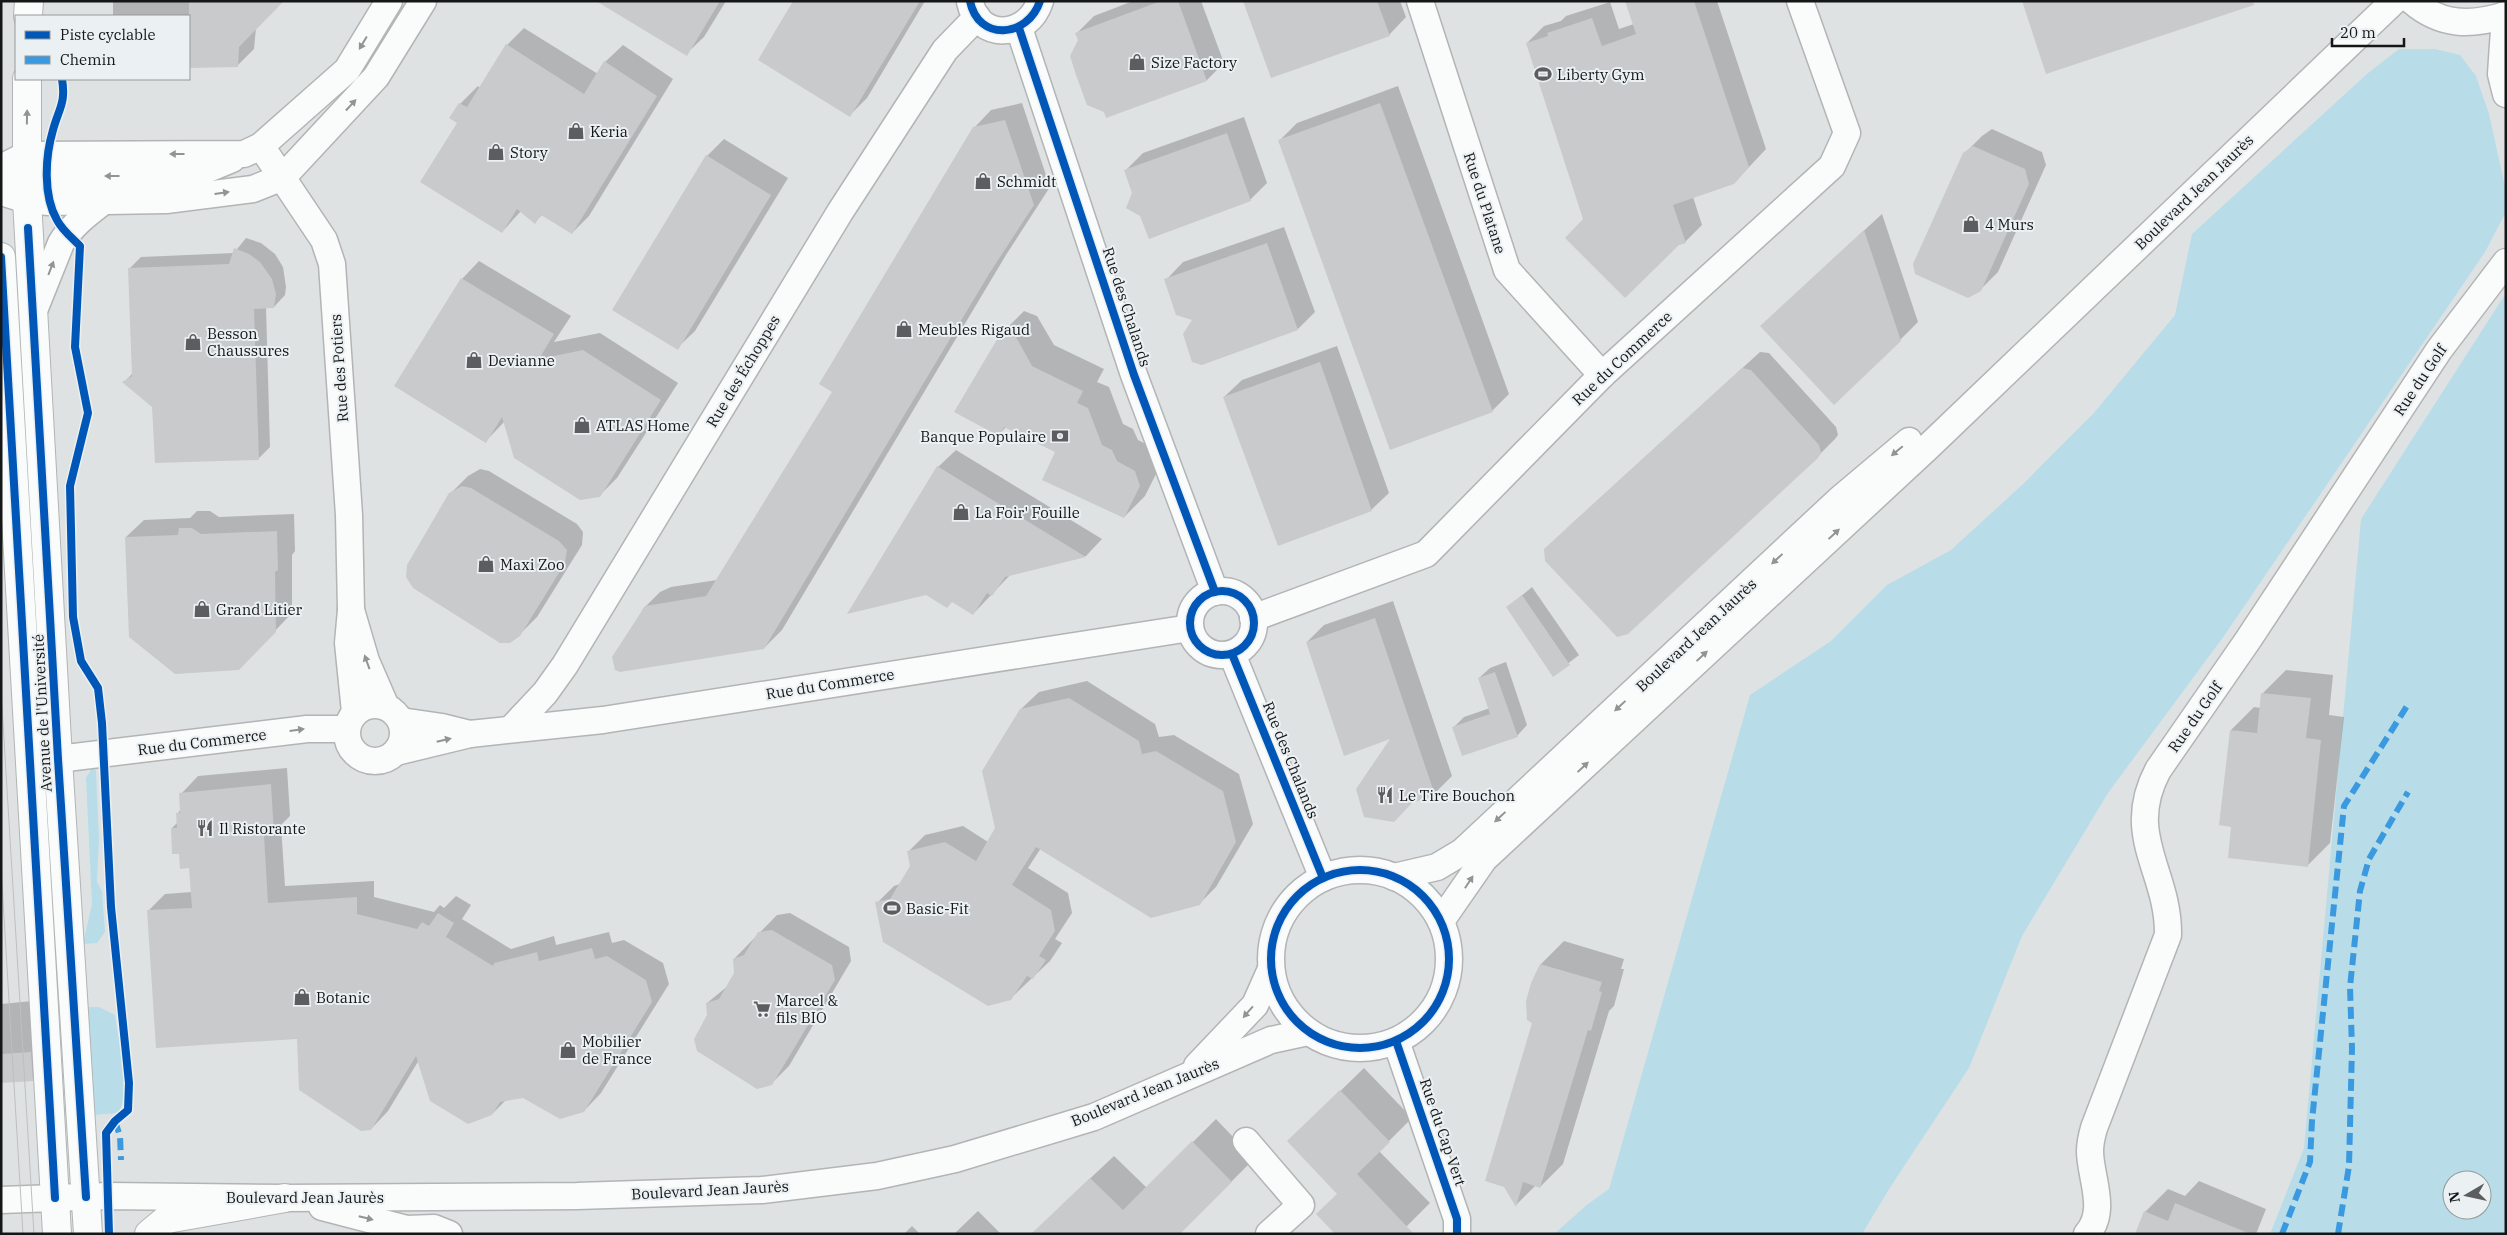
<svg xmlns="http://www.w3.org/2000/svg" width="2507" height="1235" viewBox="0 0 2507 1235" font-family="'IBM Plex Serif',serif">
<rect width="100%" height="100%" fill="#dfe2e3"/>
<g fill="#b8dde9" fill-rule="evenodd">
<path d="M2399,49H2435L2460,55L2476,76L2489,114L2506,191V212L2485,252L2224,636L2108,793L2022,936L1969,1068L1891,1186L1862,1234H1554L1588,1204L1609,1189L1750,695L1831,641L1887,585L1951,550L2022,485L2093,414L2175,315L2192,234L2368,73Z"/>
<path d="M2506,293V1234H2270L2304,1148L2361,519ZM2452,1180H2482V1210H2452Z"/>
<path d="M93,766L96,771L99,839L97,882L102,891L105,932L97,943L83,944L92,904L86,778Z"/>
<path d="M86,1007H99L115,1015C118,1040 132,1092 118,1113L94,1115Z"/>
</g>
<g fill="#0003">
<path d="M113,1H283L256,28L254,49L237,66H189V16H113Z"/>
<path d="M599,1H726L704,37L686,54Z"/>
<path d="M795,1H925L867,98L850,115Z"/>
<path d="M1133,1H1201L1224,63L1207,80L1080,40L1077,33L1094,16Z"/>
<path d="M1244,1H1400L1406,17L1389,35Z"/>
<path d="M1626,1H1717L1766,149L1734,183L1693,197L1702,225L1685,242L1584,220L1527,43L1544,26L1561,21L1566,16L1610,2L1619,29L1634,24Z"/>
<path d="M524,28L598,74L605,62L623,45L673,79L589,216L572,233L543,214L535,222L521,211L502,232L459,122L451,118L460,104L478,86L480,88L507,45Z"/>
<path d="M1398,86L1509,394L1492,411L1279,141L1297,123Z"/>
<path d="M1022,103L1050,187L1006,255L782,630L764,648L642,610L660,592L671,587L717,580L834,391L974,128L991,110Z"/>
<path d="M1244,117L1267,183L1250,200L1133,193L1126,170L1143,153Z"/>
<path d="M1992,129L2042,152L2046,165L1998,272L1980,290L1964,154L1982,136Z"/>
<path d="M724,139L788,178L695,331L677,348L707,156Z"/>
<path d="M1882,214L1918,322L1900,340L1779,309Z"/>
<path d="M1284,227L1315,312L1298,329L1194,320L1166,280L1183,262Z"/>
<path d="M246,238L261,243L275,254L283,267L286,287L285,295L274,307H266L270,447L259,458L153,406L124,382L133,373L129,269L141,257L234,253Z"/>
<path d="M479,261L571,316L554,342L600,333L678,383L617,478L599,496L505,421L485,442L396,386L462,279Z"/>
<path d="M1024,311L1037,316L1054,345L1104,369L1097,382L1109,387L1123,424L1133,429L1138,440L1156,449L1161,464L1145,496L1124,517L1057,451L1006,427L999,434L1003,332Z"/>
<path d="M1337,346L1389,493L1371,510L1224,397L1242,380Z"/>
<path d="M1760,352L1769,353L1836,427L1838,435L1835,439L1817,457L1566,529Z"/>
<path d="M956,450L1102,539L1086,556L1011,574L973,614L952,601L938,467Z"/>
<path d="M480,469L489,471L577,524L583,532L582,545L537,617L514,640L450,494L468,476Z"/>
<path d="M197,511H210L219,517L294,514L295,551L292,555V613L256,651L126,537L144,520L190,518Z"/>
<path d="M1532,587L1579,655L1553,675L1508,607Z"/>
<path d="M1393,601L1452,776L1434,794L1393,736L1307,642L1324,625Z"/>
<path d="M1506,662L1527,725L1517,736L1454,727L1464,717L1490,708L1479,678L1490,668Z"/>
<path d="M2286,670L2333,675L2329,715L2344,717L2330,843L2307,866L2231,730L2254,707L2261,708L2263,693Z"/>
<path d="M1087,681L1155,724L1159,737L1174,735L1239,774L1253,824L1216,887L1199,904L1041,848L1028,868L1068,893L1072,913L1055,939L1062,943L1050,961L1010,999L877,903L894,886L900,884L912,866L908,852L925,835L963,826L988,842L996,828L1021,709L1039,692Z"/>
<path d="M287,768L290,816L281,825L285,886L374,881V897L434,912L440,905L444,908L456,896L471,905L462,919L511,949L554,936L556,945L609,932L612,943L624,940L663,963L669,984L601,1093L584,1111L523,1096L506,1100L492,1114L419,1060L388,1111L371,1129L298,1038L148,911L165,894L192,892L190,867L180,853L172,828L178,822V813L181,809V794L198,776Z"/>
<path d="M790,913L849,947L851,961L789,1066L772,1083L709,1016L707,1003L729,985L735,973L734,959L777,915Z"/>
<path d="M1564,941L1624,959L1621,969H1624L1614,1006L1609,1011L1563,1164L1540,1187L1536,1185L1516,1205L1541,964Z"/>
<path d="M33,1001L37,1074L32,1080L1,1082V1004Z"/>
<path d="M1364,1068L1412,1118L1379,1151L1430,1203L1399,1234L1338,1193L1289,1141Z"/>
<path d="M1216,1119L1254,1159L1179,1234L1062,1205L1114,1156L1147,1188Z"/>
<path d="M2199,1181L2266,1209L2256,1234H2137L2145,1212L2168,1189L2185,1196Z"/>
<path d="M978,1211L1001,1234H954Z"/>
<path d="M912,1226L920,1234H904Z"/>
</g>
<g fill="#c8cacb">
<path d="M189,1H284L239,47L238,67L189,68Z"/>
<path d="M596,1H720L687,56Z"/>
<path d="M793,1H920L850,117L758,60Z"/>
<path d="M1161,1H1178L1207,81L1106,118L1104,112L1087,105L1076,75L1070,56L1078,40L1075,33Z"/>
<path d="M1243,1H1377L1390,36L1271,78Z"/>
<path d="M1625,1H1694L1749,167L1734,184L1673,205L1686,243L1679,245L1625,298L1565,238L1583,219L1526,43L1548,36L1547,33L1592,18L1602,46L1636,34Z"/>
<path d="M2022,1H2253L2254,5L2046,74Z"/>
<path d="M506,44L584,94L604,61L657,96L572,234L541,215L535,224L517,209L502,233L420,182L457,123L449,118L459,103L467,107Z"/>
<path d="M1380,103L1493,412L1390,450L1278,140Z"/>
<path d="M1005,120L1034,205L989,274L764,649L620,672L615,670L612,657L645,606L706,596L832,392L819,384L973,127Z"/>
<path d="M1227,133L1251,201L1149,239L1140,216L1126,208L1132,193L1124,170Z"/>
<path d="M1973,146L2025,169L2029,184L1981,291L1968,298L1915,274L1913,264L1963,153Z"/>
<path d="M706,155L771,195L678,350L612,310Z"/>
<path d="M1864,230L1901,341L1834,405L1760,326Z"/>
<path d="M1267,243L1298,330L1202,365L1192,362L1183,334L1192,320L1176,315L1164,279Z"/>
<path d="M234,248L249,254L260,262L272,279L276,294L274,308L254,309L259,460L155,463L152,407L122,382L132,376L128,268L229,264Z"/>
<path d="M461,278L554,334L539,359L583,350L661,400L600,497L580,500L514,458L502,417L486,443L394,386Z"/>
<path d="M1002,331L1016,337L1032,366L1083,391L1077,403L1088,408L1102,445L1112,450L1117,461L1135,471L1140,486L1124,518L1042,480L1055,452L1004,427L999,436L954,412Z"/>
<path d="M1320,362L1372,511L1278,546L1223,397Z"/>
<path d="M1742,368L1751,370L1819,445L1821,453L1818,458L1628,634L1617,637L1545,561L1544,549Z"/>
<path d="M937,466L1086,557L1005,577L992,596L987,593L973,615L952,602L947,608L926,595L847,614Z"/>
<path d="M462,486L471,488L559,541L567,550L565,563L520,636L510,643H500L413,588L406,577L407,565L449,493Z"/>
<path d="M179,528H192L201,534L277,531L278,570L275,572L276,632L239,670L175,674L129,637L125,537L178,535Z"/>
<path d="M1522,595L1570,665L1553,677L1506,607Z"/>
<path d="M1375,618L1435,795L1412,803L1394,822L1364,817L1356,789L1390,739L1344,756L1306,642Z"/>
<path d="M1495,672L1518,737L1462,756L1452,727L1490,714L1478,678Z"/>
<path d="M2261,693L2311,698L2306,738L2321,740L2308,867L2228,858L2231,827L2219,825L2230,730L2257,733Z"/>
<path d="M1069,698L1139,741L1142,754L1156,751L1223,791L1236,842L1200,905L1151,918L1036,847L1012,885L1051,910L1055,931L1039,956L1046,960L1033,979L1027,976L1011,1000L988,1006L883,942L875,902L890,899L910,866L907,851L945,842L976,861L995,828L982,771L1020,709Z"/>
<path d="M271,784L274,834L264,835L268,903L357,897V914L417,929L422,922L429,926L438,913L454,923L446,937L493,966L494,963L537,952L539,961L592,948L595,959L607,956L646,980L652,1002L584,1112L560,1119L523,1098L500,1102L492,1115L468,1124L430,1101L416,1056L371,1130L361,1131L299,1090L297,1039L156,1048L147,910L192,908L189,868L180,869L179,854H172L171,828H177L176,813H180L179,793Z"/>
<path d="M772,930L832,965L835,980L772,1085L757,1089L697,1051L694,1039L707,1015L706,1003L719,999L734,973L733,959L744,955L758,932Z"/>
<path d="M1540,964L1602,982L1599,991L1602,992L1591,1031L1588,1030L1540,1188L1523,1182L1516,1207L1504,1187L1485,1181L1532,1023L1527,1020L1526,1001L1531,983Z"/>
<path d="M31,1052L33,1081L1,1083V1054Z"/>
<path d="M1340,1090L1390,1142L1357,1174L1414,1234H1335L1316,1214L1337,1194L1287,1141Z"/>
<path d="M1192,1141L1232,1182L1180,1234H1031L1090,1178L1123,1210Z"/>
<path d="M2175,1203L2248,1233V1234H2135L2144,1211L2168,1221Z"/>
</g>
<g fill="none" stroke-linecap="round" stroke-linejoin="round">
<g stroke="#b2b4b5" stroke-width="29">
<g id="minor">
<path d="M1420,1L1507,270L1602,375"/>
<path d="M2412,1C2441,26 2471,26 2506,15"/>
<path d="M970,2C978,41 1028,39 1040,1"/>
<path d="M2505,15L2501,74L2506,94"/>
<path d="M1019,28L1134,375L1215,592"/>
<path d="M261,146L324,240L332,264L349,515L351,610"/>
<path d="M1,168L26,155L244,154L261,146L347,70L389,1"/>
<path d="M6,187L26,177L191,176L232,159"/>
<path d="M1,192L27,200L49,202L166,200L253,189L283,177L376,77L423,1"/>
<path d="M33,313L61,243C72,225 87,214 104,201"/>
<circle cx="1222" cy="623" r="32"/>
<path d="M1253,618L1426,554L1602,375L1832,166L1847,133L1800,1"/>
<path d="M1232,654L1323,878"/>
<circle cx="375" cy="733" r="28"/>
<path d="M355,712L348,643L351,610L366,661L386,707"/>
<path d="M512,728L545,693L565,665L840,212L945,50L977,17"/>
<path d="M470,734L603,720L1190,628"/>
<path d="M396,752L470,734L442,727L401,721"/>
<path d="M58,759L307,729H346"/>
<circle cx="1360" cy="959" r="89"/>
<path d="M1394,877L1437,867L1462,852L1840,499L1909,441"/>
<path d="M1441,921L1484,859L1928,447L2394,1"/>
<path d="M1396,1041L1457,1219V1234"/>
<path d="M1197,1066L1255,1005L1271,969"/>
<path d="M1246,1141L1301,1205L1269,1234"/>
<path d="M1,1200L109,1196L285,1198L577,1196L762,1190L877,1176L955,1159L1094,1117L1271,1040L1308,1032"/>
<path d="M322,1207L407,1229L434,1228L449,1234"/>
<path d="M2087,1234C2108,1211 2090,1177 2090,1151C2090,1143 2092,1135 2094,1128L2168,935C2169,871 2123,836 2158,770L2248,640L2439,350L2506,262"/>
</g>
</g>
<g stroke="#b2b4b5" stroke-width="30">
<g id="major">
<path d="M28,16L29,1"/>
<path d="M27,79V200L58,759L88,1234"/>
<path d="M1,257L57,1234"/>
<path d="M149,1234L167,1219L285,1198"/>
</g>
</g>
<use href="#minor" stroke="#fafbfb" stroke-width="26"/>
<use href="#major" stroke="#fafbfb" stroke-width="28"/>
<g stroke="#bfbfbf" stroke-width="1">
<path d="M1,690L34,1234"/>
<path d="M1,867L23,1234"/>
</g>
<g stroke="#3b9adf" stroke-width="6" stroke-dasharray="12 6" stroke-linecap="butt">
<path d="M115,1121L120,1136L121,1160"/>
<path d="M2282,1234L2310,1162L2312,1121L2344,806L2407,706"/>
<path d="M2338,1234L2349,1166L2352,1048L2350,987L2360,891L2369,859L2408,792"/>
</g>
<g stroke="#ebf0f2" stroke-width="11">
<g id="cycleway">
<path d="M970,1C978,42 1028,38 1040,1"/>
<path d="M1019,28L1134,375L1215,592"/>
<path d="M62,79C66,103 59,108 53,130C45,157 43,196 57,220C62,230 72,238 80,246L75,347L88,413L70,486L73,617L81,661L98,688L102,723L111,907L129,1083L128,1110L115,1121L106,1133L109,1234"/>
<path d="M28,228L58,759L86,1197"/>
<path d="M1,257L55,1198"/>
<circle cx="1222" cy="623" r="32"/>
<path d="M1232,654L1323,878"/>
<circle cx="1360" cy="959" r="89"/>
<path d="M1396,1041L1457,1219V1234"/>
</g>
</g>
<use href="#cycleway" stroke="#0057b8" stroke-width="8"/>
</g>
<defs><path id="oneway-solid" d="M-6-.8H1V-3.2L6.5 0L1 3.2V.8H-6Z" transform="scale(1.25)"/></defs>
<g fill="#929494">
<use href="#oneway-solid" transform="translate(363 43) rotate(121)"/>
<use href="#oneway-solid" transform="translate(351 105) rotate(-47)"/>
<use href="#oneway-solid" transform="translate(27 117) rotate(-89)"/>
<use href="#oneway-solid" transform="translate(177 154) rotate(180)"/>
<use href="#oneway-solid" transform="translate(112 176) rotate(180)"/>
<use href="#oneway-solid" transform="translate(222 193) rotate(-8)"/>
<use href="#oneway-solid" transform="translate(51 268) rotate(-69)"/>
<use href="#oneway-solid" transform="translate(1897 451) rotate(140)"/>
<use href="#oneway-solid" transform="translate(1834 534) rotate(-43)"/>
<use href="#oneway-solid" transform="translate(1777 559) rotate(137)"/>
<use href="#oneway-solid" transform="translate(1702 656) rotate(-43)"/>
<use href="#oneway-solid" transform="translate(367 662) rotate(-110)"/>
<use href="#oneway-solid" transform="translate(1620 706) rotate(137)"/>
<use href="#oneway-solid" transform="translate(297 730) rotate(-8)"/>
<use href="#oneway-solid" transform="translate(444 740) rotate(-13)"/>
<use href="#oneway-solid" transform="translate(1583 767) rotate(-43)"/>
<use href="#oneway-solid" transform="translate(1500 817) rotate(137)"/>
<use href="#oneway-solid" transform="translate(1469 882) rotate(-57)"/>
<use href="#oneway-solid" transform="translate(1248 1012) rotate(131)"/>
<use href="#oneway-solid" transform="translate(366 1218) rotate(14)"/>
</g>
<defs>
<g id="shop-bare" transform="scale(1.35)"><path d="M-5-2.5h2.3a2.7 3.5 0 0 1 5.4 0H5L5.5 6h-11ZM-1.5-2.5h3a1.5 2.3 0 0 0-3 0Z" fill="#5b5d5e" stroke="#ebf0f2" stroke-width="2.5" paint-order="stroke"/></g>
<g id="stadium-bare" transform="scale(1.35)"><path d="M0-5a6.5 5 0 1 0 0 10a6.5 5 0 1 0 0-10ZM-3.5-1.8h7v3.6h-7Z" fill="#5b5d5e" stroke="#ebf0f2" stroke-width="2.5" paint-order="stroke"/></g>
<g id="bank-bare" transform="scale(1.35)"><path d="M-6-4H6V4H-6ZM0-2.3a2.3 2.3 0 1 0 0 4.6a2.3 2.3 0 1 0 0-4.6Z" fill="#5b5d5e" stroke="#ebf0f2" stroke-width="2.5" paint-order="stroke"/></g>
<g id="restaurant-bare" transform="scale(1.35)"><path d="M-5-6h1v4h1v-4h1v4h1v-4h1v5L-1.5 .5V6h-2V.5L-5-1ZM5-6V6H3V1.5H1.5Q1.5-4 5-6Z" fill="#5b5d5e" stroke="#ebf0f2" stroke-width="2.5" paint-order="stroke"/></g>
<g id="supermarket-bare" transform="scale(1.35)"><path d="M-6-5.5h2.5l.6 2H6L4.5 2H-2.5L-4.4-4H-6ZM-1.5 3.2a1.3 1.3 0 1 0 .1 0ZM3 3.2a1.3 1.3 0 1 0 .1 0Z" fill="#5b5d5e" stroke="#ebf0f2" stroke-width="2.5" paint-order="stroke"/></g>
</defs>
<g fill-rule="evenodd">
<use href="#shop-bare" x="1137" y="62"/>
<use href="#stadium-bare" x="1543" y="74"/>
<use href="#shop-bare" x="576" y="131"/>
<use href="#shop-bare" x="496" y="152"/>
<use href="#shop-bare" x="983" y="181"/>
<use href="#shop-bare" x="1971" y="224"/>
<use href="#shop-bare" x="904" y="329"/>
<use href="#shop-bare" x="193" y="342"/>
<use href="#shop-bare" x="474" y="360"/>
<use href="#shop-bare" x="582" y="425"/>
<use href="#bank-bare" x="1060" y="436"/>
<use href="#shop-bare" x="961" y="512"/>
<use href="#shop-bare" x="486" y="564"/>
<use href="#shop-bare" x="202" y="609"/>
<use href="#restaurant-bare" x="1385" y="795"/>
<use href="#restaurant-bare" x="205" y="828"/>
<use href="#stadium-bare" x="892" y="908"/>
<use href="#shop-bare" x="302" y="997"/>
<use href="#supermarket-bare" x="762" y="1009"/>
<use href="#shop-bare" x="568" y="1050"/>
</g>
<g text-anchor="middle" dominant-baseline="central" stroke-width="4" stroke-linejoin="round" paint-order="stroke">
<g font-size="15" fill="#141617" stroke="#ebf0f2" text-anchor="start">
<text x="1151" y="62">Size Factory</text>
<text x="1557" y="74">Liberty Gym</text>
<text x="590" y="131">Keria</text>
<text x="510" y="152">Story</text>
<text x="997" y="181">Schmidt</text>
<text x="1985" y="224">4 Murs</text>
<text x="918" y="329">Meubles Rigaud</text>
<text x="207" y="333">Besson<tspan x="207" dy="17">Chaussures</tspan></text>
<text x="488" y="360">Devianne</text>
<text x="596" y="425">ATLAS Home</text>
<text x="1046" y="436" text-anchor="end">Banque Populaire</text>
<text x="975" y="512">La Foir' Fouille</text>
<text x="500" y="564">Maxi Zoo</text>
<text x="216" y="609">Grand Litier</text>
<text x="1399" y="795">Le Tire Bouchon</text>
<text x="219" y="828">Il Ristorante</text>
<text x="906" y="908">Basic-Fit</text>
<text x="316" y="997">Botanic</text>
<text x="776" y="1000">Marcel &amp;<tspan x="776" dy="17">fils BIO</tspan></text>
<text x="582" y="1041">Mobilier<tspan x="582" dy="17">de France</tspan></text>
</g>
<g font-size="15" fill="#141617" stroke="#ebf0f2">
<text transform="translate(2194 192) rotate(-44)">Boulevard Jean Jaurès</text>
<text transform="translate(1485 203) rotate(72)">Rue du Platane</text>
<text transform="translate(1127 307) rotate(72)">Rue des Chalands</text>
<text transform="translate(1622 358) rotate(-43)">Rue du Commerce</text>
<text transform="translate(339 368) rotate(-94)">Rue des Potiers</text>
<text transform="translate(743 371) rotate(-59)">Rue des Échoppes</text>
<text transform="translate(2420 380) rotate(-56)">Rue du Golf</text>
<text transform="translate(1696 635) rotate(-43)">Boulevard Jean Jaurès</text>
<text transform="translate(830 684) rotate(-9)">Rue du Commerce</text>
<text transform="translate(42 713) rotate(-93)">Avenue de l'Université</text>
<text transform="translate(2195 717) rotate(-55)">Rue du Golf</text>
<text transform="translate(202 742) rotate(-7)">Rue du Commerce</text>
<text transform="translate(1291 760) rotate(68)">Rue des Chalands</text>
<text transform="translate(1145 1092) rotate(-22)">Boulevard Jean Jaurès</text>
<text transform="translate(1443 1132) rotate(71)">Rue du Cap Vert</text>
<text transform="translate(710 1190) rotate(-3)">Boulevard Jean Jaurès</text>
<text x="305" y="1197">Boulevard Jean Jaurès</text>
</g>
</g>
<rect width="2507" height="1235" fill="none" stroke="#141617" stroke-width="5"/>
<rect x="15" y="15" width="175" height="65" fill="#ebf0f2" stroke="#95999a"/>
<rect x="25" y="31" width="25" height="8" fill="#0057b8" stroke="#95999a"/>
<text x="60" y="40" font-size="15" fill="#141617">Piste cyclable</text>
<rect x="25" y="56" width="25" height="8" fill="#3b9adf" stroke="#95999a"/>
<text x="60" y="65" font-size="15" fill="#141617">Chemin</text>
<g transform="translate(2467 1195) rotate(261)"><circle r="24" fill="#ebf0f2" stroke="#95999a"/>
<path d="M0-4L9 19L0 12L-9 19Z" fill="#5b5d5e"/>
<text y="-8" font-size="14" font-weight="bold" text-anchor="middle" fill="#141617">N</text>
</g>
<path d="M2332 38v8h72v-8" fill="none" stroke="#141617" stroke-width="2.5"/>
<text x="2340" y="38" font-size="15" fill="#141617" stroke="#ebf0f2" stroke-width="4" paint-order="stroke">20 m</text>
</svg>
